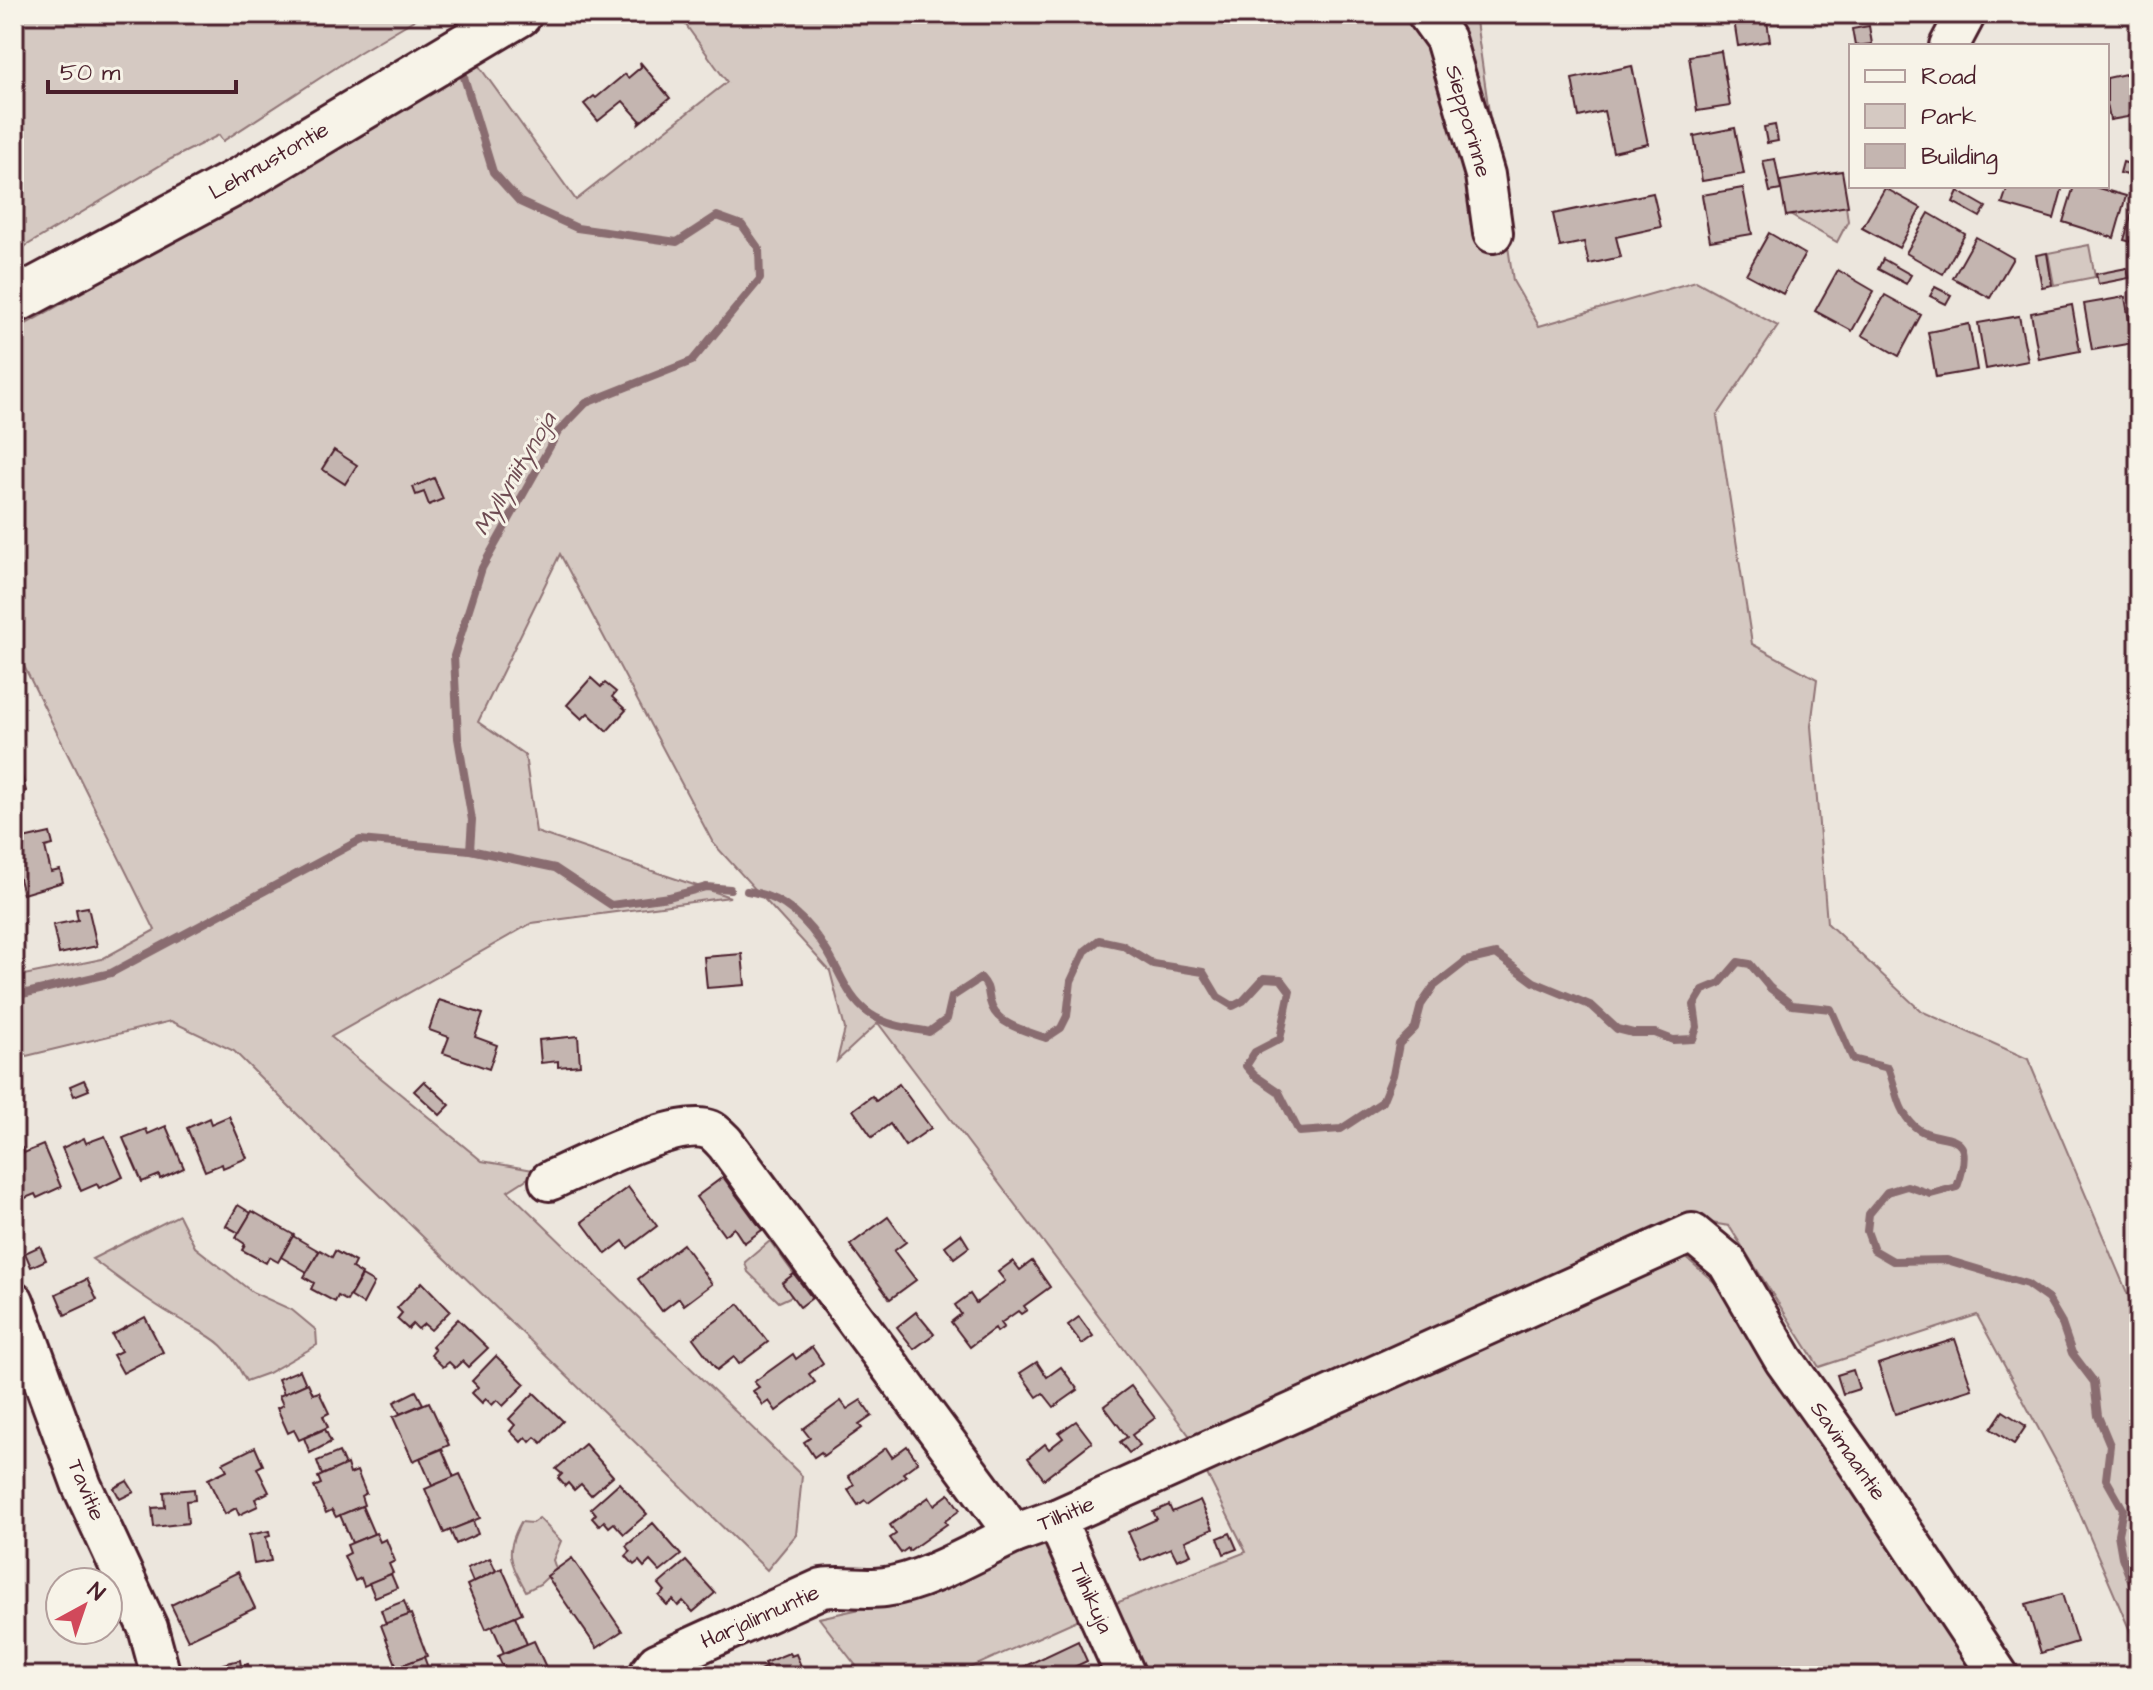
<svg xmlns="http://www.w3.org/2000/svg" width="2153" height="1690" viewBox="0 0 2153 1690" font-family="'Architects Daughter',sans-serif">
<rect width="100%" height="100%" fill="#ece6dd"/>
<filter id="ink" filterUnits="userSpaceOnUse"><feTurbulence type="fractalNoise" baseFrequency=".0125" numOctaves="2"/><feDisplacementMap in="SourceGraphic" scale="16" xChannelSelector="R" yChannelSelector="G"/><feConvolveMatrix kernelMatrix="1 2 1 2 8 2 1 2 1" color-interpolation-filters="sRGB"/></filter>
<g filter="url(#ink)">
<g fill="#d5c9c2" stroke="#907476" stroke-width="2">
<path d="M14,14H424L360,52L223,141L219,135L171,159L14,253Z"/>
<path d="M678,14H1475L1513,281L1539,326L1696,281L1778,326L1717,416L1752,644L1817,679L1811,726L1827,923L1921,1011L2028,1059L2139,1321V1676H2125L2131,1672L2139,1652L2062,1472L1977,1315L1819,1367L1729,1226L1687,1219L1195,1443L878,1023L837,1061L845,1029L830,971L713,843L560,554L478,722L525,755L536,832L730,897L532,923L331,1037L482,1161L539,1171L508,1191L802,1476L796,1535L767,1570L324,1141L234,1051L171,1021L14,1059V977L102,959L155,930L14,646V331L479,66L576,200L727,82Z"/>
<path d="M1846,206L1848,221L1837,242L1790,215Z"/>
<path d="M2089,245L2095,277L2054,285L2048,253Z"/>
<path d="M179,1215L195,1247L252,1292L292,1310L316,1330L317,1345L268,1373L246,1381C222,1335 209,1338 169,1313C142,1297 117,1277 92,1259Z"/>
<path d="M770,1241L794,1274L783,1283L792,1296L779,1302L748,1272L745,1262Z"/>
<path d="M1683,1255L1720,1287L1975,1676H1143L1111,1605L1246,1552L1204,1468Z"/>
<path d="M539,1518L561,1541L553,1560L556,1569L540,1584L526,1591C510,1561 504,1553 521,1522L532,1523Z"/>
<path d="M1054,1534L1084,1617L952,1676H864L819,1618L919,1596Z"/>
</g>
<g fill="none" stroke-linecap="round" stroke-linejoin="round">
<g stroke="#896c6f" stroke-width="8">
<path d="M464,77L493,172L520,202L577,228L677,242L717,216L742,225L759,249L760,279L692,361L586,403L558,432L482,568L454,656L458,738L472,820L470,850"/>
<path d="M747,891C784,896 808,921 828,953C841,974 848,999 870,1014C888,1026 909,1028 929,1032L947,1019L952,997L981,978C992,990 986,994 992,1007C1000,1026 1027,1031 1046,1038L1061,1028L1067,1016L1071,981L1085,951L1099,940L1122,945L1153,964L1203,972L1218,997L1233,1006L1243,1001L1264,978L1281,979L1290,991L1280,1039L1255,1052L1246,1066L1254,1075L1279,1092L1299,1132L1341,1129L1382,1102L1393,1075L1399,1044L1415,1028L1421,1005L1434,986L1466,961L1496,954L1534,982L1592,1006L1617,1029L1633,1033H1655L1673,1040L1693,1039L1697,1027L1694,1005L1703,990L1720,983L1738,962L1750,964L1770,988L1792,1005L1831,1009L1853,1059L1888,1068C1897,1089 1896,1108 1913,1125C1936,1148 1981,1121 1957,1187L1931,1194L1907,1186L1887,1192L1869,1214L1867,1231L1874,1250L1893,1261L1947,1260L2027,1284L2048,1299L2061,1321L2072,1353L2094,1382L2098,1416L2110,1445L2106,1479L2123,1509L2118,1534L2122,1557L2134,1589L2139,1595"/>
<path d="M14,996L111,973L360,840L470,850L555,868L611,905L669,897L706,887L730,889"/>
</g>
</g>
<g fill="#c4b5b0" stroke="#4a1f2b" stroke-width="2">
<path d="M1733,14H1766L1770,41L1738,46Z"/>
<path d="M1881,14H1914V19L1882,23Z"/>
<path d="M1869,26L1872,44L1855,46L1852,29Z"/>
<path d="M1721,51L1730,106L1697,111L1689,56Z"/>
<path d="M640,62L670,98L639,123L640,120L623,101L598,121L584,104L594,96L596,98L625,74L628,78L641,67Z"/>
<path d="M1632,66L1648,144L1613,152L1604,111L1579,117L1572,79Z"/>
<path d="M2139,71V115L2110,120L2107,104V78Z"/>
<path d="M1775,125L1778,141L1767,143L1764,127Z"/>
<path d="M1735,128L1744,174L1702,181L1694,136Z"/>
<path d="M1775,159L1781,190L1770,192L1763,161Z"/>
<path d="M2123,162L2139,167V178L2120,173Z"/>
<path d="M1842,171L1848,206L1786,216L1780,181Z"/>
<path d="M2008,186H2063L2054,219L2002,204Z"/>
<path d="M2074,186H2091L2126,196L2114,238L2063,222Z"/>
<path d="M1743,188L1752,234L1710,241L1702,195Z"/>
<path d="M1885,188L1921,208L1899,248L1862,228Z"/>
<path d="M1958,191L1986,207L1980,217L1953,202Z"/>
<path d="M1653,193L1661,227L1616,237L1621,257L1589,264L1584,242L1560,247L1553,214Z"/>
<path d="M2136,199L2139,200V244L2124,240Z"/>
<path d="M1929,213L1965,234L1943,274L1906,253Z"/>
<path d="M1769,233L1805,254L1783,294L1746,274Z"/>
<path d="M1976,237L2013,258L1990,298L1953,278Z"/>
<path d="M2047,253L2052,285L2042,287L2036,255Z"/>
<path d="M1883,259L1911,275L1906,284L1878,269Z"/>
<path d="M2127,268L2129,278L2098,284L2096,274Z"/>
<path d="M1838,270L1874,291L1852,331L1815,311Z"/>
<path d="M1935,287L1951,295L1946,304L1930,296Z"/>
<path d="M1885,295L1921,315L1899,356L1862,335Z"/>
<path d="M2125,297L2133,343L2092,350L2084,304Z"/>
<path d="M2072,305L2080,351L2039,359L2031,313Z"/>
<path d="M2019,316L2028,361L1986,369L1978,323Z"/>
<path d="M1969,324L1977,370L1936,377L1928,332Z"/>
<path d="M334,450L357,465L345,484L322,469Z"/>
<path d="M434,478L443,499L429,505L424,492L416,495L413,487Z"/>
<path d="M591,678L601,687L605,683L616,692L612,697L626,710L607,731L588,713L582,719L567,705Z"/>
<path d="M18,761L26,791L14,794V762Z"/>
<path d="M50,833L53,845L45,847L51,872L60,870L63,882L23,894L14,860V841Z"/>
<path d="M88,907L97,946L59,954L53,925L78,920L76,909Z"/>
<path d="M742,954L745,985L707,988L704,957Z"/>
<path d="M439,1000L483,1014L475,1037L497,1045L489,1069L443,1053L449,1037L429,1030Z"/>
<path d="M578,1036L580,1065L558,1067V1061L541,1063L539,1040Z"/>
<path d="M84,1080L89,1090L74,1096L70,1086Z"/>
<path d="M424,1081L450,1105L440,1115L414,1091Z"/>
<path d="M899,1084L931,1128L905,1146L890,1124L872,1137L853,1110L872,1096L876,1101Z"/>
<path d="M229,1116L247,1158L223,1168L222,1164L205,1171L187,1128L209,1118L211,1124Z"/>
<path d="M166,1126L184,1168L160,1179L159,1175L142,1182L123,1138L146,1129L148,1134Z"/>
<path d="M105,1136L123,1177L99,1188L97,1184L81,1191L62,1148L84,1138L86,1143Z"/>
<path d="M43,1145L61,1187L37,1198L35,1194L18,1201L14,1191V1151L22,1148L24,1153Z"/>
<path d="M723,1177L762,1230L744,1243L734,1228L724,1235L696,1197Z"/>
<path d="M628,1187L657,1226L628,1248L623,1241L606,1254L582,1222Z"/>
<path d="M238,1205L251,1213L239,1233L226,1226Z"/>
<path d="M252,1211L294,1235L278,1262L269,1257L266,1263L242,1250L245,1244L236,1238Z"/>
<path d="M888,1217L906,1242L894,1251L916,1280L890,1299L850,1245Z"/>
<path d="M961,1234L969,1247L954,1258L945,1246Z"/>
<path d="M293,1236L319,1251L307,1272L281,1257Z"/>
<path d="M683,1244L712,1284L684,1305L679,1298L662,1311L638,1279Z"/>
<path d="M40,1246L46,1260L31,1267L25,1253Z"/>
<path d="M320,1250L332,1257L335,1251L355,1262L352,1268L362,1274L347,1301L338,1296L335,1302L311,1289L314,1283L304,1277Z"/>
<path d="M1013,1261L1020,1270L1032,1261L1050,1287L1024,1306L1027,1310L1021,1314L1018,1311L1001,1323L1004,1327L997,1332L995,1328L970,1347L951,1322L961,1314L955,1305L970,1294L976,1303L1005,1281L998,1272Z"/>
<path d="M794,1274L812,1298L800,1307L782,1283Z"/>
<path d="M362,1276L374,1283L363,1304L350,1296Z"/>
<path d="M87,1279L97,1300L65,1315L56,1294Z"/>
<path d="M422,1282L450,1311L431,1330L424,1324L418,1329L413,1324L408,1329L397,1319L402,1313L397,1308Z"/>
<path d="M739,1304L768,1342L739,1364L734,1357L717,1370L693,1338Z"/>
<path d="M916,1312L934,1334L914,1349L897,1327Z"/>
<path d="M145,1317L163,1352L123,1373L113,1355L121,1351L112,1335Z"/>
<path d="M1079,1317L1093,1336L1082,1344L1068,1325Z"/>
<path d="M458,1319L488,1348L468,1367L462,1361L455,1368L449,1362L443,1367L431,1355L435,1350L432,1346Z"/>
<path d="M1955,1339L1972,1389L1895,1414L1878,1364Z"/>
<path d="M812,1347L823,1363L809,1374L815,1382L776,1411L769,1401L763,1405L753,1391L759,1387L754,1382L793,1354L796,1359Z"/>
<path d="M496,1356L525,1384L503,1406L497,1400L492,1405L486,1399L482,1403L472,1393L478,1387L472,1381Z"/>
<path d="M1037,1362L1047,1377L1061,1367L1078,1390L1054,1407L1043,1393L1037,1397L1020,1373Z"/>
<path d="M300,1370L306,1384L284,1394L278,1379Z"/>
<path d="M1853,1370L1859,1389L1843,1394L1837,1375Z"/>
<path d="M308,1383L313,1394L319,1392L329,1413L323,1416L328,1427L299,1440L294,1430L288,1433L277,1408L283,1405L279,1396Z"/>
<path d="M1131,1386L1155,1418L1132,1435L1140,1445L1129,1453L1120,1442L1127,1437L1104,1406Z"/>
<path d="M416,1391L423,1404L400,1414L394,1402Z"/>
<path d="M534,1393L563,1421L542,1443L535,1437L530,1442L526,1437L521,1442L510,1431L515,1425L509,1419Z"/>
<path d="M861,1400L872,1416L859,1425L862,1428L823,1456L821,1452L814,1457L804,1442L810,1438L803,1429L841,1401L847,1409Z"/>
<path d="M429,1402L449,1445L413,1461L393,1417Z"/>
<path d="M2003,1411L2026,1426L2014,1444L1991,1429Z"/>
<path d="M1076,1421L1092,1442L1044,1479L1028,1458L1045,1444L1049,1449L1063,1438L1059,1433Z"/>
<path d="M325,1429L331,1442L310,1453L304,1438Z"/>
<path d="M585,1444L613,1476L591,1495L581,1484L574,1490L568,1483L565,1486L558,1478L562,1474L556,1469Z"/>
<path d="M907,1446L918,1462L903,1473L906,1476L868,1503L865,1500L858,1505L848,1490L854,1485L848,1476L886,1448L892,1457Z"/>
<path d="M255,1447L263,1465L257,1468L269,1492L255,1499L258,1506L239,1515L236,1508L225,1514L208,1479L227,1470L223,1463Z"/>
<path d="M442,1449L454,1477L432,1486L420,1458Z"/>
<path d="M339,1452L345,1466L322,1475L317,1461Z"/>
<path d="M347,1464L350,1474L357,1471L366,1493L361,1496L364,1505L336,1517L332,1510L326,1513L314,1487L321,1484L318,1477Z"/>
<path d="M460,1474L480,1518L444,1533L425,1489Z"/>
<path d="M127,1481L134,1492L120,1499L114,1488Z"/>
<path d="M619,1483L647,1514L624,1534L614,1523L609,1527L604,1521L599,1526L592,1518L596,1514L591,1508Z"/>
<path d="M194,1489L195,1500L186,1501L188,1523L154,1527L152,1508L165,1507L164,1492Z"/>
<path d="M949,1494L960,1510L945,1521L947,1524L909,1551L908,1548L901,1553L890,1538L896,1534L890,1525L929,1497L934,1505Z"/>
<path d="M1200,1500L1213,1529L1185,1541L1191,1554L1177,1560L1171,1548L1141,1561L1128,1532L1157,1519L1153,1512L1169,1505L1172,1512Z"/>
<path d="M362,1506L374,1534L352,1543L340,1515Z"/>
<path d="M473,1521L478,1534L456,1544L450,1530Z"/>
<path d="M653,1523L681,1555L660,1572L650,1561L644,1567L639,1561L634,1565L626,1556L630,1552L626,1546Z"/>
<path d="M269,1531L270,1536L266,1537L271,1561L254,1564L249,1535Z"/>
<path d="M376,1533L380,1542L386,1539L395,1561L389,1564L393,1573L364,1586L361,1578L355,1581L344,1556L350,1553L347,1545Z"/>
<path d="M1230,1533L1237,1549L1224,1554L1218,1538Z"/>
<path d="M490,1558L496,1571L473,1582L467,1568Z"/>
<path d="M572,1558L622,1631L597,1648L547,1576Z"/>
<path d="M686,1561L715,1593L693,1612L683,1601L678,1606L673,1600L667,1605L659,1596L665,1591L659,1584Z"/>
<path d="M502,1568L522,1613L486,1629L467,1585Z"/>
<path d="M238,1572L255,1608L188,1640L171,1605Z"/>
<path d="M391,1574L397,1588L375,1597L369,1583Z"/>
<path d="M2062,1594L2077,1642L2041,1653L2026,1604Z"/>
<path d="M404,1601L409,1615L386,1624L381,1610Z"/>
<path d="M411,1614L427,1656L397,1667L381,1625Z"/>
<path d="M515,1616L527,1644L504,1653L492,1626Z"/>
<path d="M534,1641L550,1676H507L498,1656Z"/>
<path d="M1078,1641L1087,1661L1072,1668L1076,1676H1025L1021,1668Z"/>
<path d="M789,1653L791,1656L796,1654L805,1676H763L760,1670L766,1667L764,1663Z"/>
<path d="M424,1657L431,1676H406L402,1665Z"/>
<path d="M240,1660L241,1666L248,1664L251,1676H220L219,1672L225,1670L223,1664Z"/>
</g>
<g fill="none" stroke-linecap="round" stroke-linejoin="round">
<g stroke="#4a1f2b" stroke-width="44">
<g id="minor">
<path d="M1427,14L1445,39L1485,175L1493,233"/>
<path d="M1949,46L1966,14"/>
<path d="M549,1181C580,1167 679,1117 710,1130C715,1132 721,1139 725,1143L1014,1534L1056,1519L1692,1233L1727,1262L1784,1360L1856,1461L1999,1676"/>
<path d="M14,1301L82,1486L148,1628L161,1676"/>
<path d="M1056,1519L1126,1676"/>
<path d="M651,1676L650,1672L657,1663L822,1588C843,1585 864,1590 885,1587C927,1581 975,1552 1014,1534"/>
</g>
</g>
<g stroke="#4a1f2b" stroke-width="50">
<path id="major" d="M14,301L246,177L519,14"/>
</g>
<use href="#minor" stroke="#f7f3e8" stroke-width="38"/>
<use href="#major" stroke="#f7f3e8" stroke-width="44"/>
</g>
</g>
<g text-anchor="middle" dominant-baseline="central" stroke-width="6" stroke-linejoin="round" paint-order="stroke">
<g font-size="22" fill="#4a1f2b" stroke="#f7f3e8">
<text transform="translate(1468 121) rotate(74)">Siepporinne</text>
<text transform="translate(269 161) rotate(-30)">Lehmustontie</text>
<text transform="translate(1848 1451) rotate(55)">Savimaantie</text>
<text transform="translate(86 1490) rotate(67)">Tavitie</text>
<text transform="translate(1066 1514) rotate(-23)">Tilhitie</text>
<text transform="translate(1091 1598) rotate(66)">Tilhikuja</text>
<text transform="translate(760 1617) rotate(-24)">Harjalinnuntie</text>
</g>
<g font-size="24" font-style="italic" fill="#6f4c53" stroke="#f7f3e8">
<text transform="translate(515 474) rotate(-59)">Myllyniitynoja</text>
</g>
</g>
<rect width="2153" height="1690" fill="none" stroke="#f7f3e8" stroke-width="48"/>
<rect x="24" y="24" width="2105" height="1642" fill="none" stroke="#4a1f2b" stroke-width="3" filter="url(#ink)"/>
<rect x="1849" y="44" width="260" height="144" fill="#f7f3e8" stroke="#b29e9c" stroke-width="2"/>
<rect x="1865" y="70" width="40" height="12" fill="#f7f3e8" stroke="#b29e9c" stroke-width="2"/>
<text x="1921" y="84" font-size="24" fill="#4a1f2b">Road</text>
<rect x="1865" y="104" width="40" height="24" fill="#d5c9c2" stroke="#b29e9c" stroke-width="2"/>
<text x="1921" y="124" font-size="24" fill="#4a1f2b">Park</text>
<rect x="1865" y="144" width="40" height="24" fill="#c4b5b0" stroke="#b29e9c" stroke-width="2"/>
<text x="1921" y="164" font-size="24" fill="#4a1f2b">Building</text>
<g transform="translate(84 1606) rotate(40)"><circle r="38" fill="#f7f3e8" stroke="#b29e9c" stroke-width="2"/>
<path d="M0-6L14 30L0 20L-14 30Z" fill="#d1495b"/>
<text y="-12" font-size="22" font-weight="bold" text-anchor="middle" fill="#4a1f2b">N</text>
</g>
<path d="M48 80v12h188v-12" fill="none" stroke="#4a1f2b" stroke-width="4"/>
<text x="60" y="80" font-size="24" fill="#4a1f2b" stroke="#f7f3e8" stroke-width="6" paint-order="stroke">50 m</text>
</svg>
